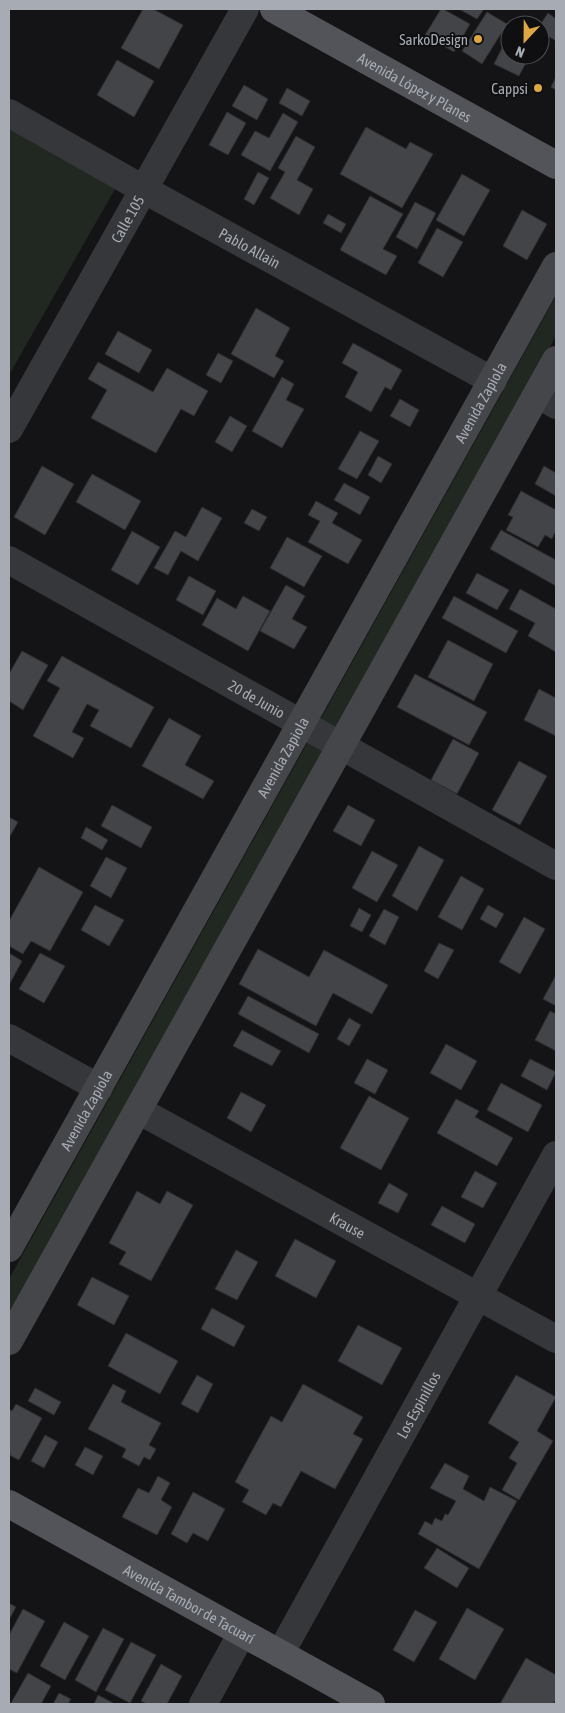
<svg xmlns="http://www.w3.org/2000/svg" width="565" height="1713" viewBox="0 0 565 1713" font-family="'Asap Condensed',sans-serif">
<rect width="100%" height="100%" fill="#141416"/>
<g fill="#212821">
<path d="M9,128L115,189L9,375Z"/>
<path d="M556,296V336L9,1315V1279Z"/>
</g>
<g fill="#434448" stroke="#2e2e31">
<path d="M143,9H153L183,25L159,69L121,48Z"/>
<path d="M441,9H443L470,24L454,52L425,35Z"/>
<path d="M459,9H484L477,19Z"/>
<path d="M487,12L507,24L482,64L462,51Z"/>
<path d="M548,13L556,19V41L540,31V25Z"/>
<path d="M508,36L510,37V55H530L519,76L494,64Z"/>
<path d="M117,60L154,81L134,117L97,95Z"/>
<path d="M556,77V90L551,87Z"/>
<path d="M244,85L268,99L257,120L232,106Z"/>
<path d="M287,88L310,101L302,116L279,103Z"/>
<path d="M227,112L246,123L228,155L209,145Z"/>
<path d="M283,113L298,122L270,171L241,155L255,131L269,138Z"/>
<path d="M366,127L406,149L410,142L433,154L402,208L340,174Z"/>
<path d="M296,136L315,147L297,180L313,189L299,215L270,198L285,172L278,168Z"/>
<path d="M258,172L269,178L254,205L244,199Z"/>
<path d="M462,174L490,190L464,236L436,220Z"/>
<path d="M370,196L403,214L383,249L397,256L386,275L340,250Z"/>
<path d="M415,202L436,213L417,249L396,237Z"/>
<path d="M522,210L547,224L527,260L503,246Z"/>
<path d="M328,214L346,224L341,233L323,223Z"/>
<path d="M437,228L463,242L443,277L418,263Z"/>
<path d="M256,308L290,328L275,356L284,361L274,378L231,354Z"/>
<path d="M118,331L152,350L139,373L105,354Z"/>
<path d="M353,343L402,370L391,390L385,387L371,412L345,397L358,372L342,363Z"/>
<path d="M218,353L233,361L221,383L206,375Z"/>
<path d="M98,362L153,392L167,368L208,391L194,416L181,409L156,453L91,418L107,390L88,379Z"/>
<path d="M282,377L294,384L286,400L304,409L282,448L252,431Z"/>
<path d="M400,399L419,410L410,427L390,416Z"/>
<path d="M230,416L247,426L232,452L215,442Z"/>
<path d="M360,431L379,441L357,479L338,469Z"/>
<path d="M378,456L392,464L381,483L368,475Z"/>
<path d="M42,466L74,484L45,535L14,517Z"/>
<path d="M544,466L556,473V496L535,484Z"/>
<path d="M92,474L141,501L125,530L76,502Z"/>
<path d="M344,483L370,497L360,515L334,500Z"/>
<path d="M521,491L556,510V530L552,539L545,535L538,547L506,530L513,517L508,515Z"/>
<path d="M316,501L338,513L332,523L362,540L348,564L308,542L320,521L308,515Z"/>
<path d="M202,507L222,518L198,561L181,551L168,575L154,568L175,531L186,537Z"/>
<path d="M252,509L267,517L259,531L244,523Z"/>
<path d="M501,530L556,560V586L490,549Z"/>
<path d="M132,531L160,547L138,585L111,570Z"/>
<path d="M287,537L322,556L304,587L270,568Z"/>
<path d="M477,573L509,590L497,610L466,593Z"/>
<path d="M189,576L216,591L203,615L176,600Z"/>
<path d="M286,585L305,596L292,619L307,627L294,649L260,631Z"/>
<path d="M520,589L556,609V652L528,636L535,623L509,609Z"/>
<path d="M243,596L270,611L248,651L202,625L217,598L236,609Z"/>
<path d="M454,596L518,631L506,653L442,618Z"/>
<path d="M448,640L493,664L474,701L428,677Z"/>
<path d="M22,651L48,665L23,710L9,701V674Z"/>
<path d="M62,656L154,707L131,748L90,726L99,710L87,704L72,732L84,738L73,758L33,736L60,688L47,681Z"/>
<path d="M415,674L487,712L469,745L397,707Z"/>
<path d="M539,689L556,698V736L524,720Z"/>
<path d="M169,718L201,736L185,765L214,781L203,799L142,766Z"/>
<path d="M453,739L479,753L457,794L431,780Z"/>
<path d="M519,761L547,776L520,825L492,810Z"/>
<path d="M112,805L152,827L141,848L101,826Z"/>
<path d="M348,805L375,820L361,846L333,831Z"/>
<path d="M9,817L18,822L9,838Z"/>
<path d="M86,827L108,840L102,850L81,838Z"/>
<path d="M419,846L444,860L417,911L392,896Z"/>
<path d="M372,851L398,865L377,902L352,888Z"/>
<path d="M106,857L127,868L111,898L90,886Z"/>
<path d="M39,867L83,892L50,951L31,941L23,954L9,946V921Z"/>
<path d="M461,876L484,889L462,930L438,917Z"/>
<path d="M95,905L124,920L109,946L81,930Z"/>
<path d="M488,905L504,914L496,928L480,919Z"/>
<path d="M359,908L371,915L362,932L350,926Z"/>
<path d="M384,909L399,917L385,945L369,936Z"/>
<path d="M524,917L545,929L520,974L499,962Z"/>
<path d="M439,943L454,950L438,979L424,971Z"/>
<path d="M258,949L309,977L324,950L388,985L372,1014L333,993L316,1026L239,984Z"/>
<path d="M9,953L22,961L9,985Z"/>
<path d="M40,953L65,966L44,1003L19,989Z"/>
<path d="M556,975V1006L543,999Z"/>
<path d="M248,996L319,1034L309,1053L238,1014Z"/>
<path d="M550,1011L556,1014V1051L535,1040Z"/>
<path d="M349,1018L361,1025L349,1046L337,1039Z"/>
<path d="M242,1030L281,1051L272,1066L233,1046Z"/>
<path d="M446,1044L477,1061L461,1090L430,1073Z"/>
<path d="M367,1059L388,1070L375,1094L354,1083Z"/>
<path d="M530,1059L556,1072L547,1090L521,1076Z"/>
<path d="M501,1083L542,1105L528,1132L487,1110Z"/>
<path d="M241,1092L266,1105L251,1132L227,1118Z"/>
<path d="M369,1096L409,1118L381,1170L340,1148Z"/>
<path d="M456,1099L479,1111L475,1117L513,1138L497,1166L437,1133Z"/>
<path d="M475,1171L497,1183L483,1208L461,1197Z"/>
<path d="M389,1183L408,1194L398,1213L378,1203Z"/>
<path d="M137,1191L160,1204L167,1191L193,1205L151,1281L119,1264L126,1252L109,1243Z"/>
<path d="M442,1206L475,1224L465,1243L431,1225Z"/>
<path d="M295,1239L336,1261L316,1298L275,1276Z"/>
<path d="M236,1250L258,1262L237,1300L215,1289Z"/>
<path d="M92,1277L129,1296L114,1325L77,1305Z"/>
<path d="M212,1308L245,1326L234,1347L201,1329Z"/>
<path d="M358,1325L402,1348L382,1385L338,1361Z"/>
<path d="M126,1333L178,1361L160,1394L108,1366Z"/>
<path d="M197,1375L213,1384L198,1413L181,1404Z"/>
<path d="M516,1375L556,1397L537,1431L553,1441L519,1500L502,1490L517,1463L509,1458L519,1442L488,1423Z"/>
<path d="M113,1384L126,1391L121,1402L161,1423L149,1445L156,1449L150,1460L144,1457L139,1466L122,1457L126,1449L88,1429Z"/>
<path d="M303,1384L363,1417L353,1434L363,1439L335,1489L301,1471L281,1507L273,1503L266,1515L242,1502L249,1490L235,1482L271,1416L282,1422Z"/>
<path d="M35,1388L61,1402L54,1415L28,1401Z"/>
<path d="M16,1404L42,1418L19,1460L9,1455V1409L12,1411Z"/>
<path d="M45,1435L58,1442L44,1468L31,1461Z"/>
<path d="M85,1447L103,1456L93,1475L75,1465Z"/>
<path d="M445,1463L469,1476L463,1489L484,1501L490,1487L517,1501L479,1569L418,1534L425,1521L432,1525L435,1518L442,1521L445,1514L448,1515L456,1501L430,1488Z"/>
<path d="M158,1476L170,1483L161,1500L172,1507L157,1535L122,1517L138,1488L149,1493Z"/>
<path d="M193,1492L225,1509L208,1541L193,1533L187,1543L171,1534Z"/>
<path d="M437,1548L469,1568L457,1588L424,1568Z"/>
<path d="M9,1603L16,1607L9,1620Z"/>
<path d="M467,1608L504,1629L475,1680L439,1659Z"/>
<path d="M23,1609L45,1621L17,1673L9,1669V1635Z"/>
<path d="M415,1610L437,1622L414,1662L393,1650Z"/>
<path d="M64,1622L89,1636L65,1680L40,1666Z"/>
<path d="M103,1628L124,1639L96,1692L75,1680Z"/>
<path d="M131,1642L156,1655L130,1703L105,1690Z"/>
<path d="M526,1658L556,1675V1699L553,1704H500Z"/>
<path d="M161,1664L182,1676L167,1704H147L141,1701Z"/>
<path d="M28,1673L51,1686L41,1704H13L11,1703Z"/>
<path d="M59,1693L71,1699L68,1704H53Z"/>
<path d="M98,1695L115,1704H94Z"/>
</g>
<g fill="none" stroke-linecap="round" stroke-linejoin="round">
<g stroke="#36373a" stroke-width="28">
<path id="s1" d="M9,113L143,189L493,381"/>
<path d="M537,394L556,405"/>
<path id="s2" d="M9,429L245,9"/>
<path id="s3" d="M9,560L556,866"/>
<path d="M9,1038L99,1088"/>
<path id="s4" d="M138,1110L556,1339"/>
<path id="s5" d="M280,1654L556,1155"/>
<path d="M203,1704L242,1633"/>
</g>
<g stroke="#44464a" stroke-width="28">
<path id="s6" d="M9,1248L556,266"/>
<path d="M9,1341L556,360"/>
</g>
<g stroke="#525459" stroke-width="28">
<path id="s7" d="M274,9L556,165"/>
<path id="s8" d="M9,1504L371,1704"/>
</g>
</g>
<g fill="#dea644" stroke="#0f0f11" stroke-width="2">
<circle cx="478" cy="39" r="5"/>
<circle cx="538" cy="88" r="5"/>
</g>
<g text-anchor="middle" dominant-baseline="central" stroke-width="4" stroke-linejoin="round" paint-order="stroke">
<g font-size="15" fill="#a7acb4" stroke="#0f0f11" text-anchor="end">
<text x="468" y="39">SarkoDesign</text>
<text x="528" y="88">Cappsi</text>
</g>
<g font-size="15" fill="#a7acb4" stroke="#0f0f11">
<text stroke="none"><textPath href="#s7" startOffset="161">Avenida López y Planes</textPath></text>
<text stroke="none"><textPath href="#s2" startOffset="241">Calle 105</textPath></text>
<text stroke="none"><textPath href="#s1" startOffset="276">Pablo Allain</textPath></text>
<text stroke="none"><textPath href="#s6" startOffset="968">Avenida Zapiola</textPath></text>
<text stroke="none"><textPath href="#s3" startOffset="284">20 de Junio</textPath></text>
<text stroke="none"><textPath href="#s6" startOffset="562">Avenida Zapiola</textPath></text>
<text stroke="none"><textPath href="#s6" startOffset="158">Avenida Zapiola</textPath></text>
<text stroke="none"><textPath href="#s4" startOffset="239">Krause</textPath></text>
<text stroke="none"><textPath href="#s5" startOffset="285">Los Espinillos</textPath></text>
<text stroke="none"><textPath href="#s8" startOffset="206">Avenida Tambor de Tacuarí</textPath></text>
</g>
</g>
<rect width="565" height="1713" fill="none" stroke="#a7acb4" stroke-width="20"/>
<g transform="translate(525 40) rotate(202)"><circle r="24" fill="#0f0f11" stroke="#4c4e52"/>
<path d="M0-4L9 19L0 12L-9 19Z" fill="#dea644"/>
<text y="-8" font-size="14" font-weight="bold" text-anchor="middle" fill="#a7acb4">N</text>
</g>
</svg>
